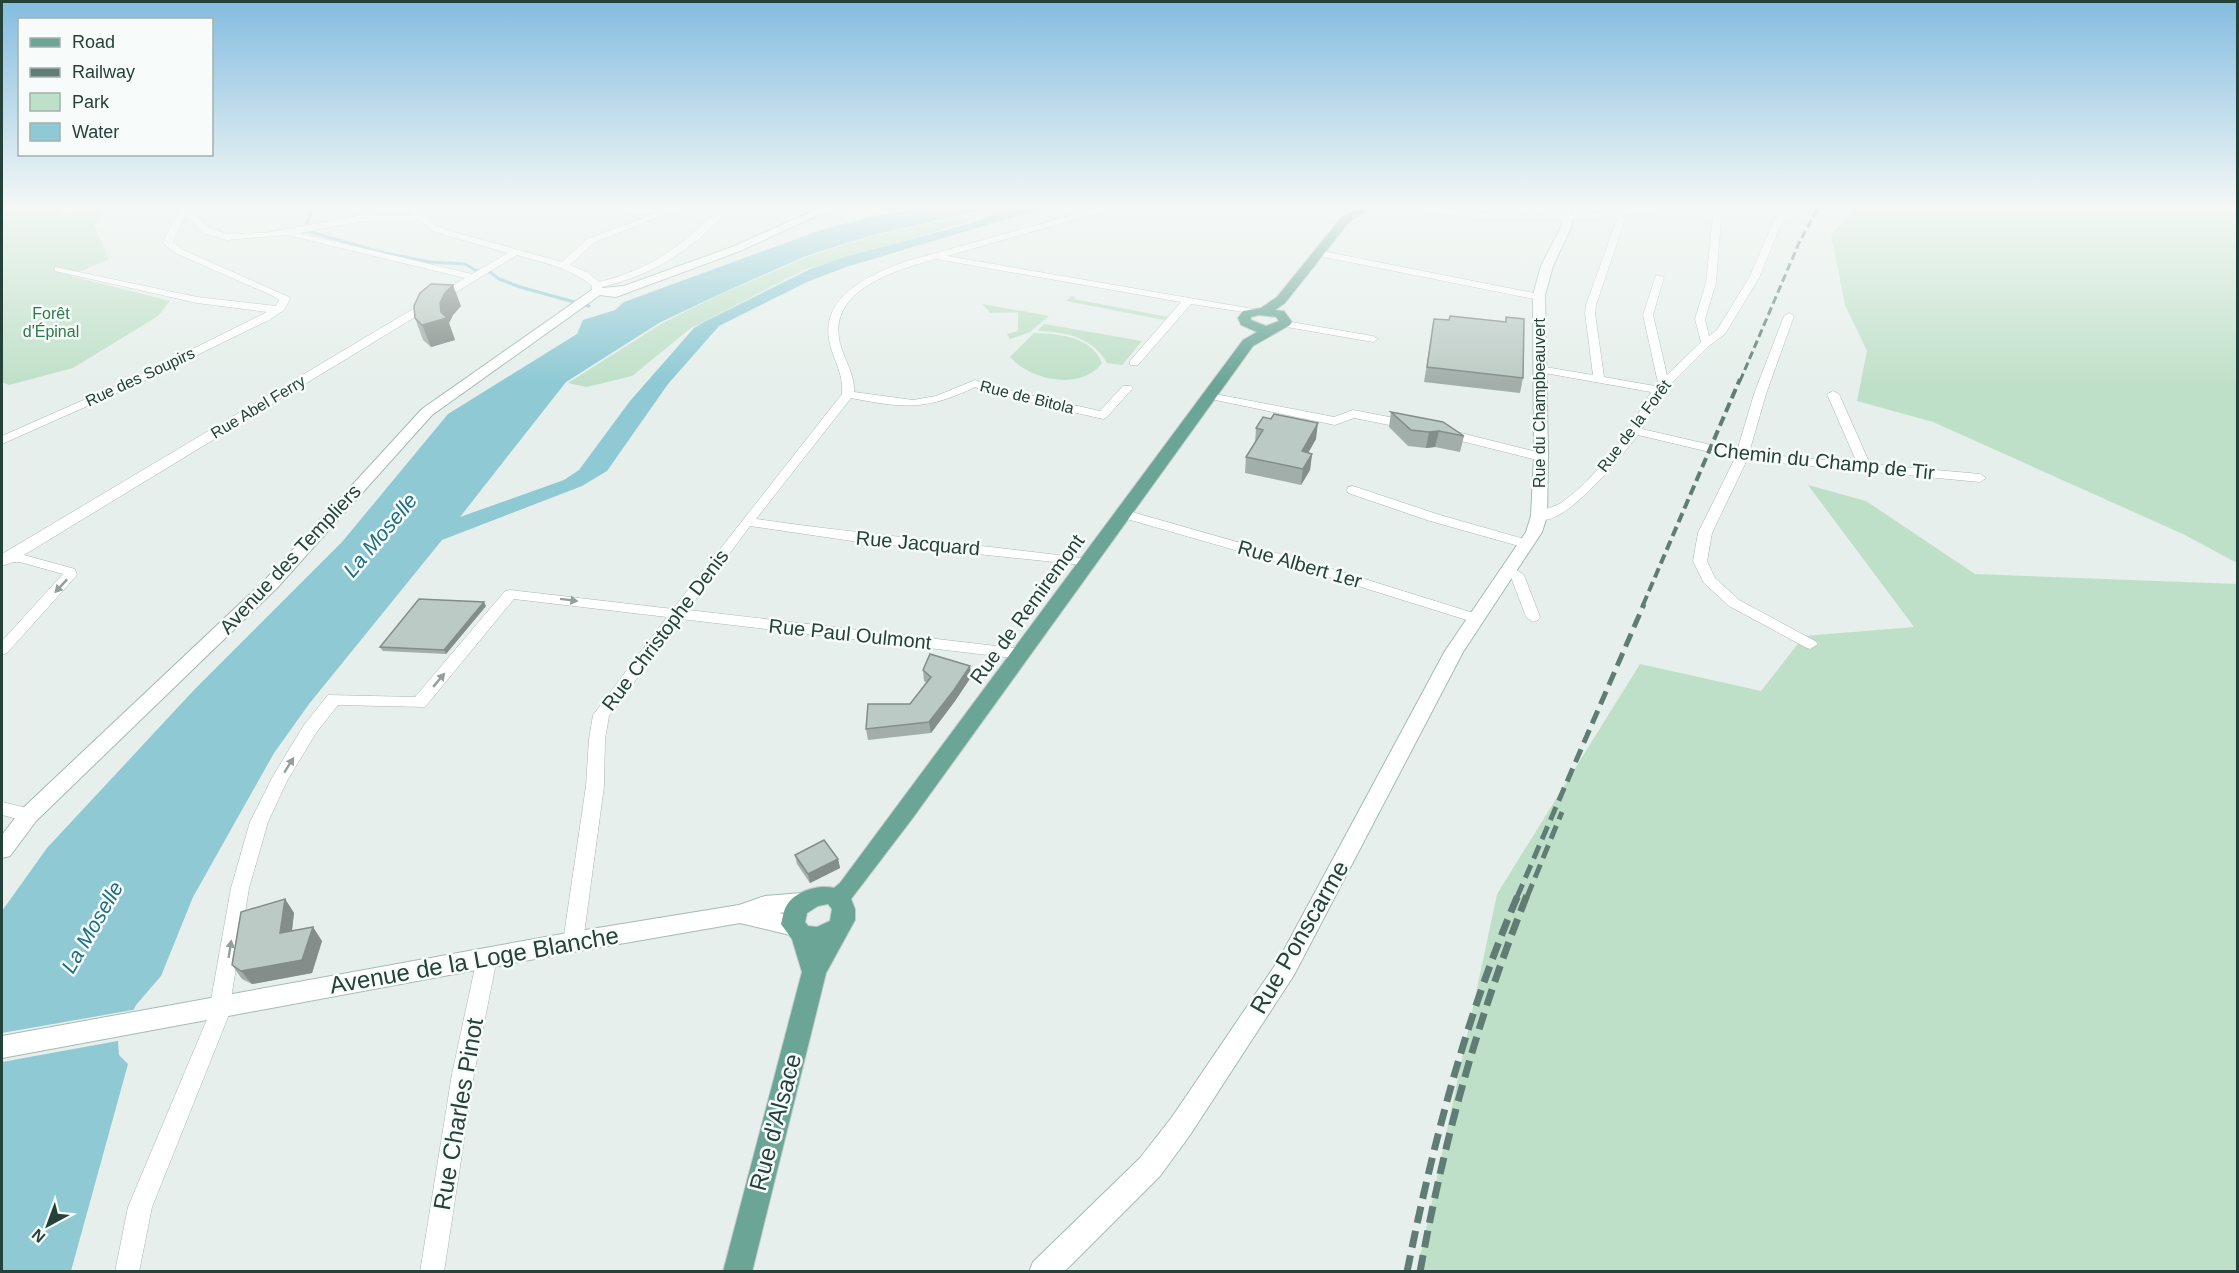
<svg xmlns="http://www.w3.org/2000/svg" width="2239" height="1273" viewBox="0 0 2239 1273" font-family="Helvetica,sans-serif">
<rect width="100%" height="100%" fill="#e6efeb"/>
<g fill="#bfe0c8">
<path d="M2,206H59L62,217L83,210L103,207L94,225L109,259L71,276L170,301L158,316L73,368L9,385L2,382Z"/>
<path d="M1860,206H2237V563L2185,535L1933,422L1857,401L1867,351L1845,305L1831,234Z"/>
<path d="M961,216L971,221L804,270L691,328L632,376L587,387L568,383L661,324L710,299L807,257L876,235Z"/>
<path d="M1072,296L1075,297L1074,299L1168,317L1165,320L1066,301Z"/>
<path d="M982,304L1049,316L1030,332L1010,339L1007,334L1018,331V312L991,313Z"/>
<path d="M1044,324L1142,341L1122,365L1107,363C1093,338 1067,332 1040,331L1038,330Z"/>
<path d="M1034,333C1059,334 1091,336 1102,363C1081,391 1031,381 1010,357Z"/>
<path d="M1808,485L1866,501L1975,574L2237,584V1271L1417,1272L1497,894L1640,664L1761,691L1804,636L1914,627Z"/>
</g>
<path fill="#8ec9d4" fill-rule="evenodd" d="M935,206H1051L846,267L807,282L719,326L668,384L607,471L582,486L442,540L309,704L274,753L193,897L161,976L136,1005L118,1042L119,1055L128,1064L71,1271L2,1272V911L47,848L194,690L342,542L448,414L577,334L583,320L615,310L624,302L818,231L870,217ZM986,209L995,214L969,224L848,256L810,269L704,322L694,328L630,401L579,470L564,480L460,517L566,382L659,323L709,299L806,256L873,235Z"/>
<path fill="#e6efeb" d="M138,1009L123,1040L2,1062V1033Z"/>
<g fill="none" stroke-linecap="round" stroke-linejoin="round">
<path stroke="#8ec9d4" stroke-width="3" d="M299,206L312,212L304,230L380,252L430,262L465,264L475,270L490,272L499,279L520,287L589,306"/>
<g stroke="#a8b8b2" stroke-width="1">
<g id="street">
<path d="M179,206H188L207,227L227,234L265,233L363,215L415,216L407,206H416L437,226L447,230L562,262L587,239L675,206H687L593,243L570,265L587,272L599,282C653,269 683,244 723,206H732C696,247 655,275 602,287V292L597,295L592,292V286C571,268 544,263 517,255L24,555L75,569L77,575L7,653L2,655V641L63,574L20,562H13L2,566V554L465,278L287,235L227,240L205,234L187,217L183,219L173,242L181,249L289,297L290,299L284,310L269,320L148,379L2,444V436L140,375L267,312L197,303L55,271V267L197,297L276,306L279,300L271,295L175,253L163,243L175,217L183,212ZM420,220L431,230L441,234L508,253L472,274L299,233L363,221Z"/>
<path d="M609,206C615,206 655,209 657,211L637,216Z"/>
<path d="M1106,206H1121L947,256L1253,309L1257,310V314L1191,304L1138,365H1130V361L1181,302L936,259C896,270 827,290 840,343C844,360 855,374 854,392L913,400L936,396L975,380L990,386L1100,411L1123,386H1131L1133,388L1107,417L1103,419L986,392L975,387C926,411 902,408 851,398L756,519C866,535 977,544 1088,559L1095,563L1093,566L852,541L750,526L688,610L1022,649L1027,650L1030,654L1027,658L1022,659L681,619L609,716L605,739L604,786L583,942L580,948L573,950L566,948L563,942L586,786L589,739L593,715L667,617L514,599L425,707L338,705L316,733L287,781L268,822L249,888L228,1017L152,1207L139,1272H115L128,1207L208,1017L231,888L250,822L273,776L304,725L328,695L415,697L505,591L510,590L673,609L842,394C844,375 834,361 830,344C818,297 870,274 907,261Z"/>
<path d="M1413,206C1426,206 1437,209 1450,210C1503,216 1564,217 1617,211L1622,206H1628V209L1684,206L1624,215L1625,219L1596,305L1595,313L1604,377L1655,386L1658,383L1643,315L1656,275L1664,277L1653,315L1667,375L1701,342L1695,319L1706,283L1714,206H1722L1716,283L1705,319L1709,336L1717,330L1749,278L1774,221L1791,206H1801L1782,222L1759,278L1725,334L1710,345L1663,392L1642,429L1737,451L1754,394L1784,316L1789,313L1794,316L1766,394L1749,453L1857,463L1827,394L1833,391L1839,394L1870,464L1980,474L1986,478L1980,482L1747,460L1712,533L1707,561L1715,578L1739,600L1815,641L1818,644L1810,649L1805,647L1729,606L1704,583L1693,561L1698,533L1735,458L1638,435C1624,452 1557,540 1532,516C1538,510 1553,508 1561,503C1600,475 1628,432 1651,392L1539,372L1533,369L1539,366L1593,375L1585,313L1586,305L1617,219L1615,216C1578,221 1441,223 1413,206Z"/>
<path d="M1317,250L1539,294L1544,297L1539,300L1314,255V251Z"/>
<path d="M1285,321L1373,336L1378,339L1373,342L1281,326L1280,324Z"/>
<path d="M1210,393L1334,417L1353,410L1410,421L1416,425L1410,429L1354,418L1335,425L1206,398V394Z"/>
<path d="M1445,429L1545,454L1547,457L1541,461L1441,436L1439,433Z"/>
<path d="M1353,486L1440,515L1531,541L1533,544L1526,548L1430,521L1348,493L1347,490L1348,487Z"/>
<path d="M1125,510L1339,571L1480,615L1482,618L1475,623L1470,621L1329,577L1120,517L1118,514L1120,511Z"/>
<path d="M1509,565L1524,575L1540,617L1538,620L1533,622L1526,617L1511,577L1502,569Z"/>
<path d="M2,802L35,810L38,815L35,820L29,822L2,815Z"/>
<path d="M487,950L494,952L497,958L474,1074L444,1272H420L452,1074L477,958L480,952Z"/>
</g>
</g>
<g stroke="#a4bbb3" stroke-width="2">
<g id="secondary">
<path d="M824,206H838L740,251L616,297L600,295L432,415L277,588L36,821L10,856L2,858V835L22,809L265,580L422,409L593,289L624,286L732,247Z"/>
<path d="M1561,206H1571L1572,225L1553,266L1545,295L1548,457L1547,516L1542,532L1463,652L1294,975L1190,1135L1160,1176L1064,1272H1029L1033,1262L1140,1158L1172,1117L1278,961L1445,651L1526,532L1531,516L1534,457L1533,295L1541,266L1562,225Z"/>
<path d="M802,893L810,895L813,902L810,909L779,913L802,919L806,926L802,933L794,936L740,923L573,952L2,1058V1036L573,932L739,905L765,896Z"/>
</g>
</g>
<g stroke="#c2cac8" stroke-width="2">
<path id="primary" d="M1360,206H1373L1349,222L1285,303L1275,310L1284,311L1292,322L1290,325L1253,346L912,819L851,899L855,909V920L826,973L752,1272H723L802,972L792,939L781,924C783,918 783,911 787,905C795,891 819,884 834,888L840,883L1243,340L1257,332L1241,325L1238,318L1243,311L1261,308L1277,297L1341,218ZM1259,315L1276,317L1279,321L1266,326L1251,320V317ZM828,904L832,909L830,921L817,927L808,926L805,922L807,913L818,906Z"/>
</g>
<use href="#street" fill="#fff" fill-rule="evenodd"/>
<use href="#secondary" fill="#fff" fill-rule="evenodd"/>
<use href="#primary" fill="#6aa596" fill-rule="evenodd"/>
<path stroke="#5f7d75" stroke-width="3" stroke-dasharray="8 4" stroke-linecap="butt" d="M1740,381L1799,243L1819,206"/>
<path stroke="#5f7d75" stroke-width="4" stroke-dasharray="10 5" stroke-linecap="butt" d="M1643,605L1740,379"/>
<g stroke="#5f7d75" stroke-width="5" stroke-dasharray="14 7" stroke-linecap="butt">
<path d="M1517,897L1644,604"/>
<path d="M1527,897L1562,812"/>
</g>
<g stroke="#5f7d75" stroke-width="7" stroke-dasharray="17 8" stroke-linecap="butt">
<path d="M1407,1272C1433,1143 1466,1016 1518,895"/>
<path d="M1420,1272C1444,1140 1477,1020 1527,895"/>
</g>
</g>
<g fill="#a1aea9">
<path d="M461,306L453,315L449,323L455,340L431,347L423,340L415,318Z"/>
<path d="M1506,317L1523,378L1520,393L1424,382L1434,319L1449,320L1505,322Z"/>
<path d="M1391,412L1464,436L1460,452L1435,447L1426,448L1408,446L1389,427Z"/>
<path d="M1256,428L1316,439L1308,453L1312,454L1310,470L1301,485L1245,473L1246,457L1255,443Z"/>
<path d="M486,606L446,654L383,651L380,647Z"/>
<path d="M970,666L971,677L955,701L931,733L868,740L866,729L910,704L927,683L924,681L923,670Z"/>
<path d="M795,855L838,859L840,868L810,883L797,864Z"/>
<path d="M285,899L294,913L292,931L322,941L312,973L252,984L242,979L232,965Z"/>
</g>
<g fill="#838d89">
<path d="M453,285L461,306L453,315L449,323L455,340L431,347L422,325L441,312L440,303L445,293Z"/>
<path d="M1318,423L1316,439L1300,467L1302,451Z"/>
<path d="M1439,431L1435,447L1426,448L1429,432Z"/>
<path d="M1312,454L1310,470L1301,485L1303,469Z"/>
<path d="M484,602L486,606L446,654L444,650Z"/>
<path d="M970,666L971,677L955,701L931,733L929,722Z"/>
<path d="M838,859L840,868L810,883L808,874Z"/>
<path d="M285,899L294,913L290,946L280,933Z"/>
<path d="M313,927L322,941L312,973L252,984L241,971Z"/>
</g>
<g fill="#bbcac4" stroke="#838d89" stroke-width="1.5">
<path d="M431,284L453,285L445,293L440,303L441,312L447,318L422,325L415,318L414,306L420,293Z"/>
<path d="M1450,316L1506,322V317L1524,319L1523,378L1427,367L1434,319L1449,320Z"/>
<path d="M1391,412L1443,422L1464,436L1439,431L1429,432L1411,430Z"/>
<path d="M1274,414L1318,423L1302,451L1312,454L1303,469L1246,457L1263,430L1256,428L1263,417L1271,419Z"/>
<path d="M419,599L484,602L444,650L380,647Z"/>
<path d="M930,654L970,666L954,690L929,722L866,729L868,704H910L931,677L923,670Z"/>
<path d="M824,840L838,859L808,874L795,855Z"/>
<path d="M285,899L280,933L313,927L302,960L241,971L232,965L241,912Z"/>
</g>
<defs><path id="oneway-solid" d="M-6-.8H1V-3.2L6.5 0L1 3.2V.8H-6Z" transform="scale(1.5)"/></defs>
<g fill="#92a09c">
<use href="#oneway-solid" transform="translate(61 586) rotate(133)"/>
<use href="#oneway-solid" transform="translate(569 600) rotate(7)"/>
<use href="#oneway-solid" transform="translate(439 680) rotate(-50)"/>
<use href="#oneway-solid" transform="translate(289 765) rotate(-58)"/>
<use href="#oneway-solid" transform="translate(230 949) rotate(-81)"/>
</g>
<linearGradient id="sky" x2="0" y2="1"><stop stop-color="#84bce0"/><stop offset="0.54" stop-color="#f4f8f6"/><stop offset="1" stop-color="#f4f8f6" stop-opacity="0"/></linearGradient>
<rect width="2239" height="384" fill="url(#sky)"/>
<g text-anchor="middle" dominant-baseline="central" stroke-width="5" stroke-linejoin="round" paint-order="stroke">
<g font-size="16" fill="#2d7a4b" stroke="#f7fbf9">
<text x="51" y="313">Forêt<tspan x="51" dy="18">d'Épinal</tspan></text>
</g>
<g font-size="16" fill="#24423a" stroke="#f7fbf9">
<text transform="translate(140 377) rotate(-25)">Rue des Soupirs</text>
<text transform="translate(1027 397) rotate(14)">Rue de Bitola</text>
<text transform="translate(1539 403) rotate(-90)">Rue du Champbeauvert</text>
<text transform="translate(258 407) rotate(-31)">Rue Abel Ferry</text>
<text transform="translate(1634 426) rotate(-53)">Rue de la Forêt</text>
</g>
<g font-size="20" fill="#24423a" stroke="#f7fbf9">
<text transform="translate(1824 461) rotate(6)">Chemin du Champ de Tir</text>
<text transform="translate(918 543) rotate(5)">Rue Jacquard</text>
<text transform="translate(290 559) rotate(-47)">Avenue des Templiers</text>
<text transform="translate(1300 564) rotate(16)">Rue Albert 1er</text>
<text transform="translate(1027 609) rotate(-54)">Rue de Remiremont</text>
<text transform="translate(665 630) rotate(-53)">Rue Christophe Denis</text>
<text transform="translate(850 634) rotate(6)">Rue Paul Oulmont</text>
</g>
<g font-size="21" font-style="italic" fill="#1c6f80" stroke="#f7fbf9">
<text transform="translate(380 535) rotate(-50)">La Moselle</text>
<text transform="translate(92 927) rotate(-60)">La Moselle</text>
</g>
<g font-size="24" fill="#24423a" stroke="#f7fbf9">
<text transform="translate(1299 937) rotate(-60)">Rue Ponscarme</text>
<text transform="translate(474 960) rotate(-10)">Avenue de la Loge Blanche</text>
<text transform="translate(458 1114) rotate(-80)">Rue Charles Pinot</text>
<text transform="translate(775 1122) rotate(-75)">Rue d'Alsace</text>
</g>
</g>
<rect width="2239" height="1273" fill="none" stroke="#24423a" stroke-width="6"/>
<rect x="18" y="18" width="195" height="138" fill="#f7fbf9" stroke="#a3b1ad" stroke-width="1.5"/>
<rect x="30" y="38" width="30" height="9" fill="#6aa596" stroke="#a3b1ad" stroke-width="1.5"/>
<text x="72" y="48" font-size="18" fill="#24423a">Road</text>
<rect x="30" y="68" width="30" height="9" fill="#5f7d75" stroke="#a3b1ad" stroke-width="1.5"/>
<text x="72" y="78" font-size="18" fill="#24423a">Railway</text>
<rect x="30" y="93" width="30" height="18" fill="#bfe0c8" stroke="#a3b1ad" stroke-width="1.5"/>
<text x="72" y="108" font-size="18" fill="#24423a">Park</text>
<rect x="30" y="123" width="30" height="18" fill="#8ec9d4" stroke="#a3b1ad" stroke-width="1.5"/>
<text x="72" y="138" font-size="18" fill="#24423a">Water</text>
<g transform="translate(48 1225) rotate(221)" stroke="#f7fbf9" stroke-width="4.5" paint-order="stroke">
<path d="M0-4.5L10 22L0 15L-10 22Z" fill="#24423a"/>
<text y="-9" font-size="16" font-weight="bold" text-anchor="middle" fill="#24423a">N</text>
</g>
</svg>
